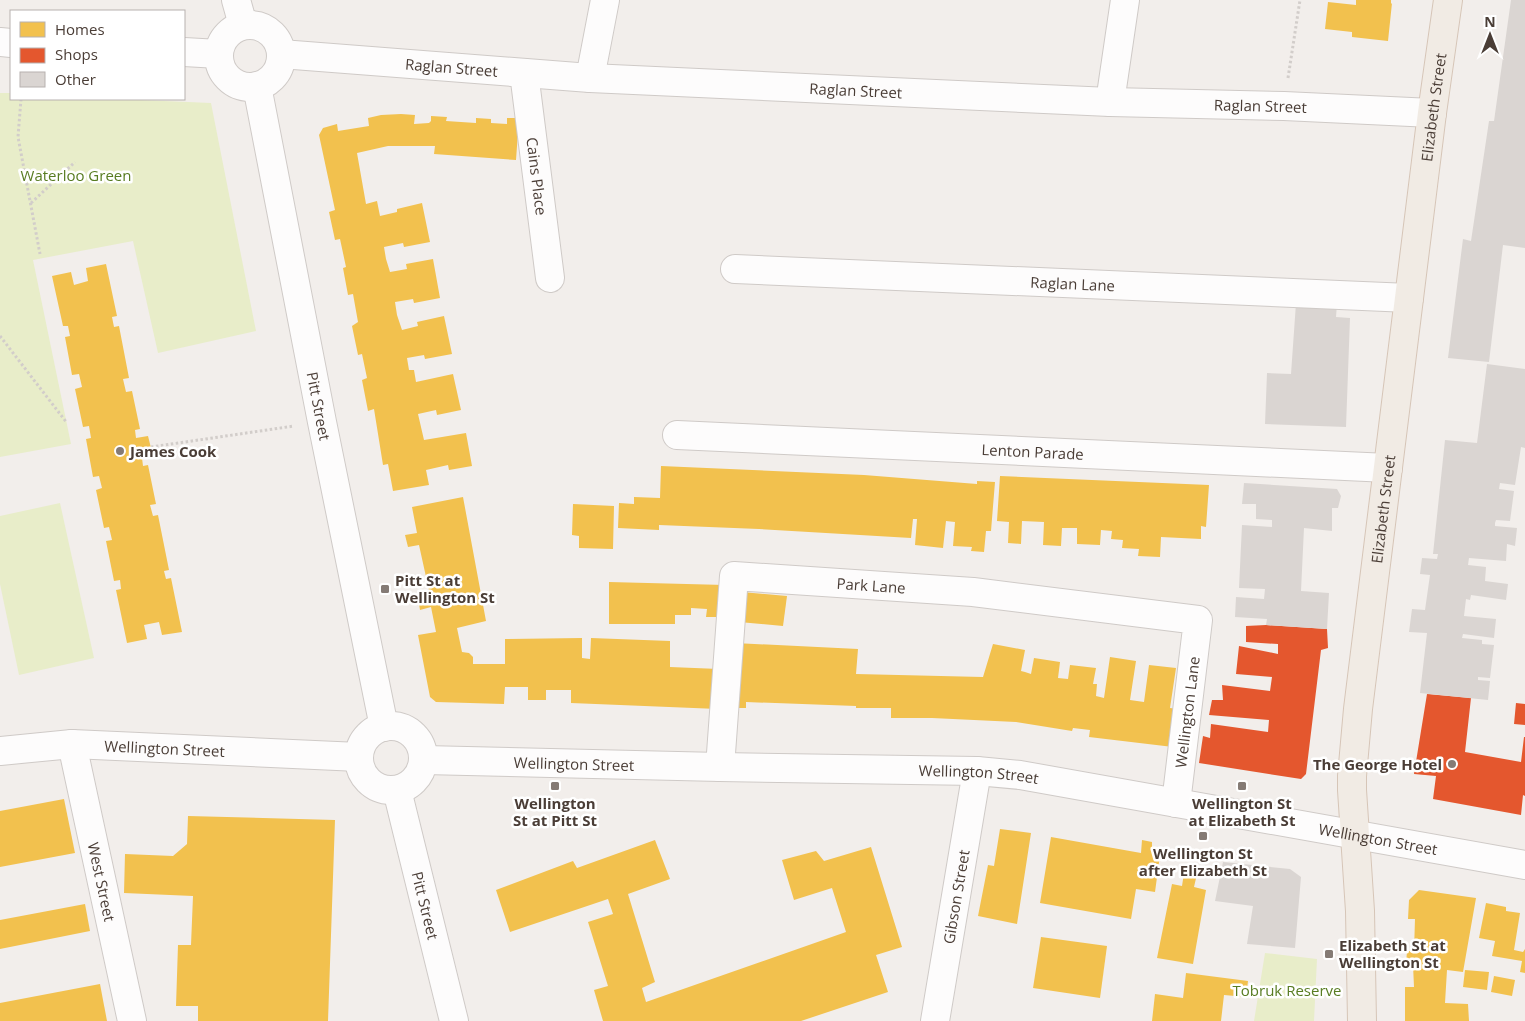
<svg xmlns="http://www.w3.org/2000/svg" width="1525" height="1021" viewBox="0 0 1525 1021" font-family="'Open Sans',sans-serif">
<rect width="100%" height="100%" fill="#f2eeeb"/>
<g fill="#e8edc9">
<path d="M0,93H11V99H118L211,103L256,331L158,353L133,241L33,260L71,444L0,457Z"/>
<path d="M60,503L94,658L19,675L0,584V516Z"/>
<path d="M1265,953L1317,959L1314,1021H1254Z"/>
</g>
<g fill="#f2c14e">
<path d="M1356,0H1391V4L1392,3L1388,41L1352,37V32L1325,29L1328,2L1356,5Z"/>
<path d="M401,114L415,115L414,124L429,123L431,121V116L447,117L446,121L476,123V118L491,119V123L507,124V118H519L516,160L434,154L435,146H388L357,153L366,204L377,201L380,216L397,212V209L422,203L430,242L404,247L403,243L384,247L386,259L390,272L407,269L406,264L433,259L440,298L414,303L413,299L395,302L397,315L402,330L418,326L417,322L444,316L452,354L425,359L424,355L407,358L409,370H414L416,382L453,374L461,410L437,415L436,410L418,414L424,440L466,433L472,466L449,470L448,465L426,470L429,485L393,491L388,464L383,465L374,409L368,411L362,380L367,378L362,354L358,355L352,326L358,322L353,294L348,295L343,268L346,267L340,239L335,240L329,212L335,210L319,135L323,128L337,124L338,131L369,126L368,118L381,115Z"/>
<path d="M106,264L117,316L112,317L114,327L119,326L129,378L123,379L126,392L132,391L140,429L135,430L136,438L148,436L153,456L142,458L143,466L148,465L156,504L150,505L153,516L158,515L169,570L164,571L166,579L171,578L182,632L162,635L159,622L144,625L147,639L127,643L116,590L121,589L120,580L114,581L106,541L112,540L109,527L104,528L96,490L102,488L99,476L93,477L86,439L91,438L89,426L83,427L75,389L82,387L79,374L72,375L65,337L70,336L68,326H63L52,276L71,272L74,285L88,281L86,268Z"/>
<path d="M661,466L864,475L977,484V481L995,482L991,531H986L984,552L971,551L972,547L953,546L955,522L946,521L943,548L915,545L917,519H913L911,538L759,529L659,525V530L618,528L619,503L634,504V497L660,498Z"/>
<path d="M1000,476L1209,485L1206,527L1201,526V539L1161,537L1160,557L1138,556L1139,549L1122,548L1123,540L1111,539L1112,531L1101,530L1100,545L1077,544V528H1062L1061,546L1043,545L1044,522L1022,521L1021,544L1008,543L1009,522L997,521Z"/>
<path d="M463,497L486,621L457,628L462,652L469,653L473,657V664H505V639L582,638V658L590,659L591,638L670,641V667L719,669L718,709L571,703V690H546V700H528V687H505L504,704L436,702L430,697L418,635L436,632L431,607L420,610L418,598L430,595L419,545L408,547L405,535L417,533L412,507Z"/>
<path d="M573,504L614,506L613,549L579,548V536L572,535Z"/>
<path d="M609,582L725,585L723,617H706L707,609L691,608V615H675V624H609Z"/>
<path d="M742,592L787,596L783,626L739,622Z"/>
<path d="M735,643L858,649L856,674L983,677L993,644L1025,650L1021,671L1025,672L1031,674L1034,658L1060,662L1058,678L1068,679L1070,665L1096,668L1093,684H1097L1096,696L1104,698L1110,657L1136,661L1130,700L1144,702L1149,665L1176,668L1170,708L1178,709L1173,747L1089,737L1090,730L1073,728L1072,731L1016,722L932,718H891V708H856V706L746,702V708H732Z"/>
<path d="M64,799L75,853L0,867V811Z"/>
<path d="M188,816L335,820L328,1021H198V1006H176L178,945H191L193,896L124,893L125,854L173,856L187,844Z"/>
<path d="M1000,829L1031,833L1017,924L978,916L988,865L994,866Z"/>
<path d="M1051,837L1141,853L1142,840L1152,842V854L1160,855L1155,892L1136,889L1131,919L1040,903Z"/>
<path d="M655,840L670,879L628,894L655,982L642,988L646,1002L846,932L832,888L794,900L782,860L816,851L824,861L871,847L902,947L876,955L888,992L801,1021H603L594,990L608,986L588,922L613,914L608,899L510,932L496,890L573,861L577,868Z"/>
<path d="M1184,873L1197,874L1194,887L1206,890L1193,964L1157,958L1172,884L1182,886Z"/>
<path d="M1419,890L1476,898L1463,972L1447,970L1445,1003L1468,1004L1469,1021H1405V987H1414L1413,965L1406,964L1407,951H1414L1415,919H1408L1409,900Z"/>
<path d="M1486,903L1506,907V911L1520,913L1514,950L1523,952L1525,949V973L1520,972L1522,961L1492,956L1495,941L1479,938Z"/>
<path d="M85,904L90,931L0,949V920Z"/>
<path d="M1041,937L1107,946L1100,998L1033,988Z"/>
<path d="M1465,970L1489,972L1487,990L1463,987Z"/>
<path d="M1186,973L1248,981L1246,997L1224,995L1221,1021H1152L1155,994L1183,998Z"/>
<path d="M1494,976L1515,980L1512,996L1491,992Z"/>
<path d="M100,984L107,1021H0V1003Z"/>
</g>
<g fill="#e4572e">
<path d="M1266,625L1327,629L1328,648L1321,650L1306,774L1301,779L1199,763L1203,736L1210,738L1211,724L1268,732L1269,720L1209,715L1212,700H1223L1222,685L1270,691L1272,677L1236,674L1239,646L1278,654V644L1246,642V626Z"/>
<path d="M1427,694L1471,698L1465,752L1521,762L1524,737H1525V796L1523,795L1521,815L1433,799L1436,776L1414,774Z"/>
<path d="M1516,703L1525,704V725L1514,724Z"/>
</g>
<g fill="#dad5d2">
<path d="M1511,0H1525V248L1503,245L1489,362L1448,358L1463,239L1471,241L1489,121H1494Z"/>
<path d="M1296,303L1337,304L1336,317L1350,318L1346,427L1265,424L1267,373L1291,374Z"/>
<path d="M1487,364L1525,369V448L1521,447L1515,485L1500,483L1499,489L1514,491L1510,521L1496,520L1495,523V526L1517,528L1515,546L1507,544L1506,561L1469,558L1468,565L1486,567L1485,581L1508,584L1506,600L1471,595L1470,600L1466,599L1464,616L1496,619L1494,638L1463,634L1462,638L1482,640V644L1494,645L1490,678L1478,677V680L1490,681L1488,700L1420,693L1427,633L1409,632L1412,609L1425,610L1430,575L1420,574L1422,558L1437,559L1438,554H1433L1445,440L1477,443Z"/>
<path d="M1244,483L1337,489L1341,496L1338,508H1332V531L1304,528L1301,591L1329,593L1327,629L1266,625L1267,619L1235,617L1236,597L1264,599L1265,589L1239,588L1242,525L1272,527V520L1256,519V504H1242Z"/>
<path d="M1223,862L1290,869L1301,877L1295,948L1247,944L1253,906L1215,901Z"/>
</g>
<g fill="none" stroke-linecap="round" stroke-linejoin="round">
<g stroke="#cfcac7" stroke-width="30">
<g id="minor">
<path d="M236,0L243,25"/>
<circle cx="250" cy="56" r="31"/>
<path d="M0,42L11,43"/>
<path d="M184,52L219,54"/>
<path id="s1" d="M281,54L590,78L1110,102L1284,106L1432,113"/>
<path id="s2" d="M524,73L550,278"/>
<path d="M590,78L605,0"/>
<path id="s3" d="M257,86L322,422L384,727"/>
<path d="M1110,102L1125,0"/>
<path id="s4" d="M735,269L1409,298"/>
<path id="s5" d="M677,435L1388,468"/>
<circle cx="391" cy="758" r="32"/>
<path id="s6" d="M72,744L132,1021"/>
<path id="s7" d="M0,751L72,744L359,757"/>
<path id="s8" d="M424,760L720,767L977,771L1020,775L1525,865"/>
<path id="s9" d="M720,767L734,576L973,592L1198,620L1176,803"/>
<path id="s10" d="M397,790L454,1021"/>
<path id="s11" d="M935,1021L977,771"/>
</g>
</g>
<g stroke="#d6c5b7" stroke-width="30">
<g id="major">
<path id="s12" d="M1362,1021L1360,911L1352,790V776L1358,709L1432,113L1448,0"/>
</g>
</g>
<g stroke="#d2cdca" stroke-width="3" stroke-dasharray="2.5 2.5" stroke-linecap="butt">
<path d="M1288,78L1300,0"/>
<path d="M21,99L18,137L40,254"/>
<path d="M31,203L75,162"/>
<path d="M0,336L67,423"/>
<path d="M151,447L294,426"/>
</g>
<use href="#minor" stroke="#fdfcfc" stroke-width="28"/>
<use href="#major" stroke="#f1ebe4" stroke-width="28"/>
</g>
<g fill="#857b75" stroke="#fff" stroke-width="2">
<circle cx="120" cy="451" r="5"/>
<rect x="380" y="584" width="10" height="10" rx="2.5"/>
<circle cx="1452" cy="764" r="5"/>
<rect x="550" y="781" width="10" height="10" rx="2.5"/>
<rect x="1237" y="781" width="10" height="10" rx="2.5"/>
<rect x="1198" y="831" width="10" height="10" rx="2.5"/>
<rect x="1324" y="949" width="10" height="10" rx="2.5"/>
</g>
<g text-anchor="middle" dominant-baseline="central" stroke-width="5" stroke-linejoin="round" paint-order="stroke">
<g font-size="15" fill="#4a3d36" stroke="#fff">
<text stroke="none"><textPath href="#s1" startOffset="171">Raglan Street</textPath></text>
<text stroke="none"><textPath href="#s1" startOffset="576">Raglan Street</textPath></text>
<text stroke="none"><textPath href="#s1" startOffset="981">Raglan Street</textPath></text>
<text stroke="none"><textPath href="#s12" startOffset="919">Elizabeth Street</textPath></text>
<text stroke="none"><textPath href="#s2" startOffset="104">Cains Place</textPath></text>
<text stroke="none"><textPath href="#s4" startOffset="338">Raglan Lane</textPath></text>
<text stroke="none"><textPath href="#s3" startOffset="326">Pitt Street</textPath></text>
<text stroke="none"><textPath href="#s5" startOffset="356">Lenton Parade</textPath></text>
<text stroke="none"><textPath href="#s12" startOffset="514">Elizabeth Street</textPath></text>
<text stroke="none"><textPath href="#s9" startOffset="329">Park Lane</textPath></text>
<text transform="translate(1187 712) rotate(-83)">Wellington Lane</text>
<text stroke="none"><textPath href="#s7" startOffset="165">Wellington Street</textPath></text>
<text stroke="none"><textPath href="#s8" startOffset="150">Wellington Street</textPath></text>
<text stroke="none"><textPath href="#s8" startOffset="555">Wellington Street</textPath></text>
<text stroke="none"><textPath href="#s8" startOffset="960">Wellington Street</textPath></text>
<text stroke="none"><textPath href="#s6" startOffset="141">West Street</textPath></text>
<text stroke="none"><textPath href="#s11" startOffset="126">Gibson Street</textPath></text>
<text stroke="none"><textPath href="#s10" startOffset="119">Pitt Street</textPath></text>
</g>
<g font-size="15" fill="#587c22" stroke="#fff">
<text x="76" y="175">Waterloo Green</text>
<text x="1287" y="990">Tobruk Reserve</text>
</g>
<g font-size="15" font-weight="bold" fill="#4a3d36" stroke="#fff" text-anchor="start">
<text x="130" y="451">James Cook</text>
<text x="395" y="580">Pitt St at<tspan x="395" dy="17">Wellington St</tspan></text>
<text x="1442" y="764" text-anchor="end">The George Hotel</text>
<text x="555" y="803" text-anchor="middle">Wellington<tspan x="555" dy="17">St at Pitt St</tspan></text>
<text x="1242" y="803" text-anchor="middle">Wellington St<tspan x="1242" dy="17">at Elizabeth St</tspan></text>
<text x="1203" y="853" text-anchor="middle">Wellington St<tspan x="1203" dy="17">after Elizabeth St</tspan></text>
<text x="1339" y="945">Elizabeth St at<tspan x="1339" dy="17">Wellington St</tspan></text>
</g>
</g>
<rect x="10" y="10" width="175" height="90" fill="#ffffff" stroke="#b7b1af"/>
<rect x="20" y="22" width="25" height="15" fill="#f2c14e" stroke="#b7b1af"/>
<text x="55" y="35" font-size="15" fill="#4a3d36">Homes</text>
<rect x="20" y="48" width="25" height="15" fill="#e4572e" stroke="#b7b1af"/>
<text x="55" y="60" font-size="15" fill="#4a3d36">Shops</text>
<rect x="20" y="72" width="25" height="15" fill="#dad5d2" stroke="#b7b1af"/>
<text x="55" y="85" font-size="15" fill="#4a3d36">Other</text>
<g transform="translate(1490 35)" stroke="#ffffff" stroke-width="4" paint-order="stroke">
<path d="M0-4L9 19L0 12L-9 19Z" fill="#4a3d36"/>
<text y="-8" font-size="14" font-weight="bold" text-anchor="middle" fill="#4a3d36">N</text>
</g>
</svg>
